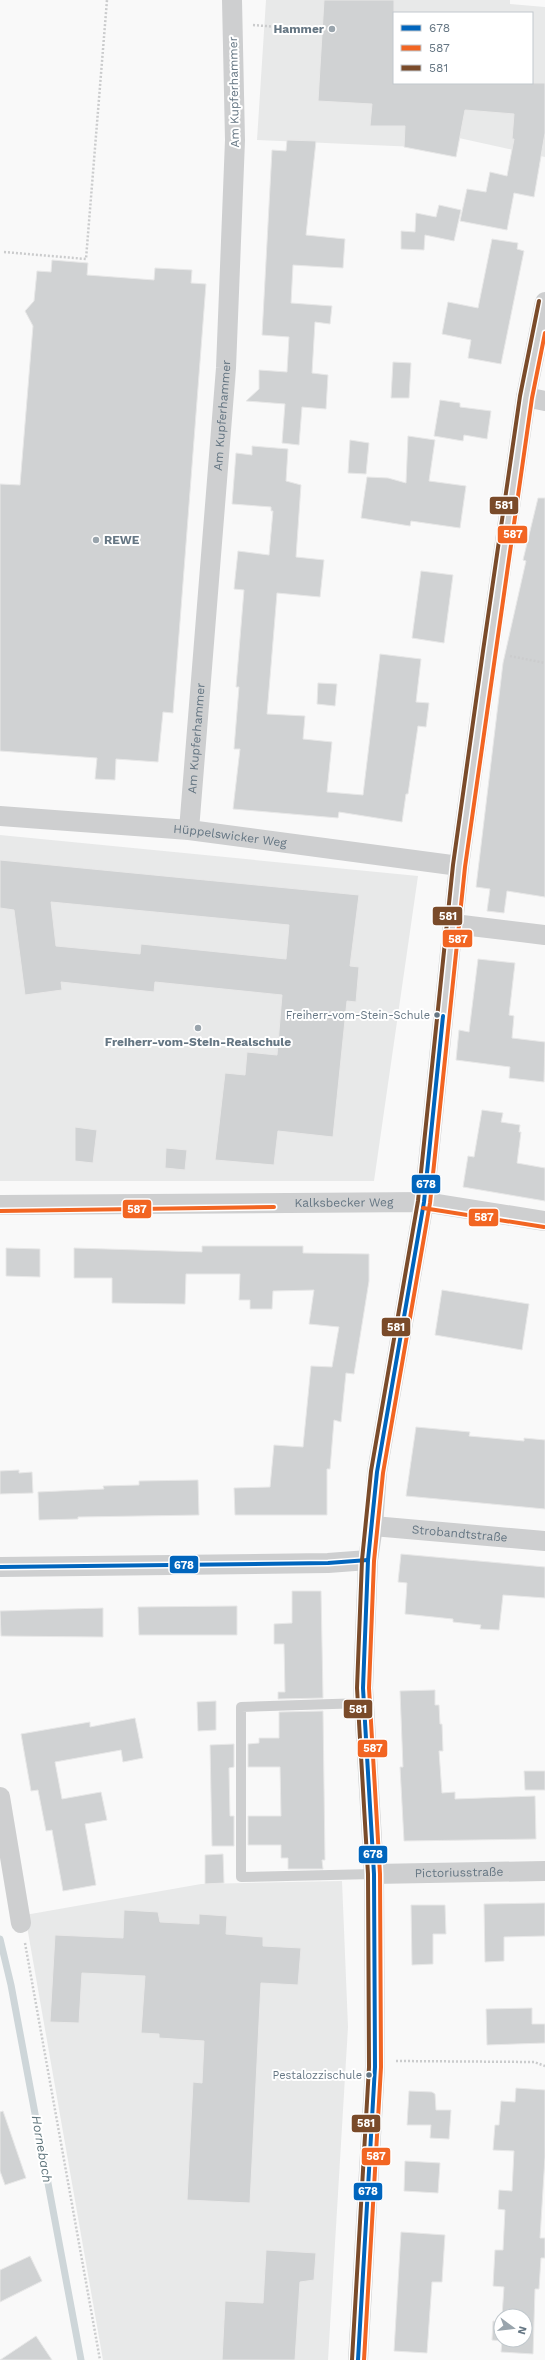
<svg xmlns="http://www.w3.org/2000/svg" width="545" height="2360" viewBox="0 0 545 2360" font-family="'Work Sans',sans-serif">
<rect width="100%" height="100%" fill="#f9f9f9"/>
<g fill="#e8e9e9" fill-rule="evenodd">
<path d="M266,0H510V4L545,7V157L418,129L417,147L257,140ZM394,13H532V83H394Z"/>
<path d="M0,835L418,876L374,1181H0Z"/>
<path d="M342,1881L348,2027L328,2360H103L25,1915L201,1884Z"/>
</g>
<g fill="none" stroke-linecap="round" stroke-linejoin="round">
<path stroke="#ced6d9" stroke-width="7" d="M0,1939L11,1985L81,2360"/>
</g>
<g fill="#d0d2d3" stroke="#e8e8e8" fill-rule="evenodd">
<path d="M324,0H394V83H545V133L534,197L514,193L507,230L460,221L467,189L486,192L490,172L507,176L514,139H512L514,114L465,110L456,157L404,147L405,126H370L372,104L318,101Z"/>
<path d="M287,140L316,141L306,235L345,239L343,268L293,265L291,303L332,306L330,324L315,322L312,373L328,375L326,409L302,407L299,445L282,443L285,404L246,401L259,389V370L287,372L289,337L262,335L272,150L286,151Z"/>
<path d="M439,205L461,210L454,241L425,235L424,250L401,249V231L415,232L416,213L436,217Z"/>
<path d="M492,239L518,243L517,249L524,251L501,364L468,358L471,340L442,334L448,302L478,308Z"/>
<path d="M52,260L88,263L87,275L154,280L155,268L192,270L191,283L206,284L173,713L163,712L158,762L116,759L115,780L95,779L97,758L0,751V484L20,485L33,326L25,311L34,301L37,271L51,272Z"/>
<path d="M393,362L411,363L409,398H391Z"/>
<path d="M440,400L460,403V407L491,411L487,439L464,435L463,441L434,436Z"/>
<path d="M408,436L435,440L429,481L466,486L460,528L411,521L410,526L361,518L367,477L388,478L406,483Z"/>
<path d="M350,440L369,443L366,474L348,473Z"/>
<path d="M252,446L288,449L286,481L301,485L296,557L324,560L320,597L277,593L267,714L305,716L303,739L332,742L327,792L363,795L380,654L421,659L416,702L429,703L426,727L418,726L408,794H406L402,822L339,812L338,818L233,809L240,749H234L239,687H236L244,590L234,589L238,551L269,555L273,511H271V507L232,504L236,453L252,455Z"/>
<path d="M538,498H545V897L507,891L504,913L487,911L490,889L476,887L503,663L526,561L523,560Z"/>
<path d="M421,571L453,575L444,643L412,638Z"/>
<path d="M318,683L337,684L335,706L317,704Z"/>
<path d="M0,860L359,895L350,966L359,967L356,1002L347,1001L333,1137L278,1131L274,1165L215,1160L225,1073L245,1075L247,1052L277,1055L282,995L155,982L154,992L61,982L62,990L25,995L14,910L0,908ZM51,902L289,925L286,959L141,944L140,954L56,946Z"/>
<path d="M478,959L515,963L509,1015L514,1016L512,1038L545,1042L544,1082L509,1078L510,1067L456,1060L459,1030L469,1032Z"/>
<path d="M482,1110L503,1113L501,1122L520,1125L519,1132H521L517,1163L545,1168V1201L463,1187L468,1156L474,1157Z"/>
<path d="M75,1127L97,1130L93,1163L75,1161Z"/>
<path d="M166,1148L187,1150L185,1170L165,1168Z"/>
<path d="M202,1246H303V1253L369,1254V1281L354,1374L346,1373L341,1422L334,1420L330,1469H327V1515H235L234,1488L270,1487L274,1445L303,1447L311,1366L332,1367L339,1327L309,1324L314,1290L273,1291L272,1309H250V1300H239L240,1274H186L185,1304L112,1303V1278H74V1248L202,1252Z"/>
<path d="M6,1248L40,1249V1277L6,1276Z"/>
<path d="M442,1290L529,1304L522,1350L435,1335Z"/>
<path d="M416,1427L470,1432L469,1436L524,1441V1438L545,1440V1509L406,1496Z"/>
<path d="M19,1470V1473L32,1472L33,1493L0,1494V1471Z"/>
<path d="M198,1480L199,1515L78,1517V1519L39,1520L38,1492L104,1489L103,1486L139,1485V1481Z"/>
<path d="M401,1554L545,1567V1598L503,1595L499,1630L480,1629L481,1625L453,1622V1619L405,1614L407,1583L398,1582Z"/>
<path d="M292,1591H321L323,1698L278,1699V1692H285L284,1644H274V1624L292,1623Z"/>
<path d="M237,1606V1635H139L138,1607Z"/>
<path d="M103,1608V1637L1,1636L0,1611Z"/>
<path d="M435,1690V1705H439L440,1724H442L443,1751H439L442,1793L455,1792V1799L535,1796L536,1839L404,1841L400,1767H403L400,1691Z"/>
<path d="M216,1701V1730L198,1731L197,1702Z"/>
<path d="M323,1711L325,1860H322L323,1869H288V1858H281V1845H248V1816H281L280,1767H248V1744L259,1743V1738H279V1712Z"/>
<path d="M135,1718L143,1758L123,1762L121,1750L55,1762L62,1799L101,1792L107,1820L85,1824L96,1885L63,1891L52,1830L46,1831L38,1790L31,1791L21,1734L90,1722V1727Z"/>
<path d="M234,1744V1767L229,1768L230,1816H234V1846H212L210,1745Z"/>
<path d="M524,1771H545V1790H525Z"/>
<path d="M223,1854L224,1883L205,1884V1855Z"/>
<path d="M545,1903V1936L504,1937V1961L485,1962L484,1904Z"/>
<path d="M411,1905H445L446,1934H433V1964L412,1965Z"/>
<path d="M124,1910L158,1912L160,1922L199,1924V1914L227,1916L226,1934L263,1937V1946L301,1948L298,1985L261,1983L250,2203L187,2200L193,2082L202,2083L204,2041L159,2038V2034L141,2033L145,1976L82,1973L79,2023L50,2022L55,1935L123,1938Z"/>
<path d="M532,2008V2024H545V2043L487,2045L486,2009Z"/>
<path d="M516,2088L545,2090V2157L540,2238H545V2258H541L539,2289H535L533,2354L501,2352L502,2341L492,2340L493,2321L501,2322V2340H525V2316H502L504,2287L493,2286L495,2250H503L505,2210L498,2209L499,2190L512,2191L514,2151L493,2150L495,2125H499L501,2101L515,2102Z"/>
<path d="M409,2091L432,2092L435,2094L436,2110H451L449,2139L430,2138L431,2125H407Z"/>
<path d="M3,2111L26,2178L5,2185L0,2171V2112Z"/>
<path d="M405,2161L440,2163L438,2193L404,2191Z"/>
<path d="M401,2232L445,2235L442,2282H432L427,2353L394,2351Z"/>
<path d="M266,2250L316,2253L314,2280L300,2282L295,2360H222L225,2301L263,2303Z"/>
<path d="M30,2256L42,2281L0,2302V2270Z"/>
<path d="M36,2336L52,2360H0Z"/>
</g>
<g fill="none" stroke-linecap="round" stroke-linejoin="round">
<g stroke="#cbcccd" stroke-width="2.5" stroke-dasharray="2 2" stroke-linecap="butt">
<path d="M253,25L291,28"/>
<path d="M4,252L86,259L107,0"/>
<path d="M510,656L545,663"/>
<path d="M25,1943L100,2360"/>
<path d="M396,2061L534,2062L545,2066"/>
</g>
<path stroke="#cecfd0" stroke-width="10" d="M364,1703L241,1707V1877L374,1874"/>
<g stroke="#cecfd0" stroke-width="20">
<path d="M526,397L545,401"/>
<path id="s1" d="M0,816L189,830L459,866"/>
<path id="s2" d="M189,830L226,368L235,140L232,0"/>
<path d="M454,924L545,935"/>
<path id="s3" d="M0,1205L424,1202L545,1221"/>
<path id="s4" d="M373,1526L545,1541"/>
<path d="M0,1567L328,1563L368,1560"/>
<path d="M0,1797L21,1923"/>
<path id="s5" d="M374,1874L545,1871"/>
<path d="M358,2360L375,2067L374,1874L363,1688L368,1560L373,1526L377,1472L424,1202L459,866L489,652L526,397L545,302"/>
</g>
<g stroke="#fff" stroke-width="7">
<g id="bus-1">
<path d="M0,1567L328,1563L368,1560"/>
<path d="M358,2360L375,2067L374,1874L363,1688L368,1560L377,1472L424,1202L443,1016"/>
</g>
</g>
<g stroke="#fff" stroke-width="7">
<g id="bus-2">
<path d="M423,1208L544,1227"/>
<path d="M0,1211L274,1207"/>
<path d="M364,2360L381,2067L380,1874L369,1688L374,1561L383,1473L430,1203L465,867L532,398L545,333"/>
</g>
</g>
<g stroke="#fff" stroke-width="7">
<path id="bus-3" d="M352,2360L369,2067L368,1874L357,1688L362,1560L371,1471L418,1201L453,865L483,651L520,396L539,301"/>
</g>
<use href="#bus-1" stroke="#0065bd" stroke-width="4"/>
<use href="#bus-2" stroke="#f26522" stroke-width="4"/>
<use href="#bus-3" stroke="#7a4b2a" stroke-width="4"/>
</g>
<g fill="#99a4ac" stroke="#fff" stroke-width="1.5">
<circle cx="332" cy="29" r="4"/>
<circle cx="96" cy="540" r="4"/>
<circle cx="198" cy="1028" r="4"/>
</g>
<g fill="#657683" stroke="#fff" stroke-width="1.5">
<circle cx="437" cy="1015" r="3.5"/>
<circle cx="369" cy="2075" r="3.5"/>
</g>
<g text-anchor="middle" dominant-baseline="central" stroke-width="4" stroke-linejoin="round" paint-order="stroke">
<g font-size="11" fill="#657683" stroke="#fff" text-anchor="end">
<text x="430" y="1015">Freiherr-vom-Stein-Schule</text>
<text x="362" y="2075">Pestalozzischule</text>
</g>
<g font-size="12" font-weight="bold" fill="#657683" stroke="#fff" text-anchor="end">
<text x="324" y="29">Hammer</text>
<text x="104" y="540" text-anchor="start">REWE</text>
<text x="198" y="1042" text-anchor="middle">Freiherr-vom-Stein-Realschule</text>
</g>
<g font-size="12" fill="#657683" stroke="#fff">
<text transform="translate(234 92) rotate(-91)">Am Kupferhammer</text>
<text stroke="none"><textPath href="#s2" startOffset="416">Am Kupferhammer</textPath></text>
<text stroke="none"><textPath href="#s2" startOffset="92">Am Kupferhammer</textPath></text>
<text stroke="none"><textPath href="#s1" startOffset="231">Hüppelswicker Weg</textPath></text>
<text stroke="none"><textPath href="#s3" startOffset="344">Kalksbecker Weg</textPath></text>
<text stroke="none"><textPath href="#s4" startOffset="87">Strobandtstraße</textPath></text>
<text stroke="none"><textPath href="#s5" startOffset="85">Pictoriusstraße</textPath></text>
</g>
<g font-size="13" font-style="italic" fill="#60757c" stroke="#fff">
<text transform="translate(42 2149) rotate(80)">Hornebach</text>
</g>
</g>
<g stroke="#fff" stroke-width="1.5">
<rect x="489" y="496" width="30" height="19" rx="4" fill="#7a4b2a"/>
<rect x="497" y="525" width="31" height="19" rx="4" fill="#f26522"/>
<rect x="432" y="906" width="31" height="20" rx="4" fill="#7a4b2a"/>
<rect x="442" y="929" width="31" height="19" rx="4" fill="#f26522"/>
<rect x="411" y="1174" width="30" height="20" rx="4" fill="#0065bd"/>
<rect x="122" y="1199" width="30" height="20" rx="4" fill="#f26522"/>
<rect x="468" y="1208" width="31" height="19" rx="4" fill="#f26522"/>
<rect x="381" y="1317" width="30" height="20" rx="4" fill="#7a4b2a"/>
<rect x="169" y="1555" width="30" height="19" rx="4" fill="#0065bd"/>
<rect x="343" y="1699" width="30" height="20" rx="4" fill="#7a4b2a"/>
<rect x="357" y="1739" width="31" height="19" rx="4" fill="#f26522"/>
<rect x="358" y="1845" width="30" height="19" rx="4" fill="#0065bd"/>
<rect x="351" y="2114" width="30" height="19" rx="4" fill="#7a4b2a"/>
<rect x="361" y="2147" width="30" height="19" rx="4" fill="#f26522"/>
<rect x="353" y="2182" width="30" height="19" rx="4" fill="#0065bd"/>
</g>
<g font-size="11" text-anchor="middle" font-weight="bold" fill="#fff">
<text x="504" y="509">581</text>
<text x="513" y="538">587</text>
<text x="448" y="920">581</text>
<text x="458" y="943">587</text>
<text x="426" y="1188">678</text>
<text x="137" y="1213">587</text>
<text x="484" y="1221">587</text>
<text x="396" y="1331">581</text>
<text x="184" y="1569">678</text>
<text x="358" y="1713">581</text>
<text x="373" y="1752">587</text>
<text x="373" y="1858">678</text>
<text x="366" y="2127">581</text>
<text x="376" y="2160">587</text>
<text x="368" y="2195">678</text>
</g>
<rect x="393" y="12" width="140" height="72" fill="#ffffff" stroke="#c1c8cd"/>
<rect x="401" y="25" width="20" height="6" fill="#0065bd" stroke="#c1c8cd"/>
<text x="429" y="32" font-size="12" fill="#657683">678</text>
<rect x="401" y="45" width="20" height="6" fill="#f26522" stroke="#c1c8cd"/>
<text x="429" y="52" font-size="12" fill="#657683">587</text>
<rect x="401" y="65" width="20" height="6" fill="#7a4b2a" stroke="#c1c8cd"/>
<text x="429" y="72" font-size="12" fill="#657683">581</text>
<g transform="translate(513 2328) rotate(105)"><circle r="19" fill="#ffffff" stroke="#c1c8cd"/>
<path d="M0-3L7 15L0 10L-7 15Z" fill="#99a4ac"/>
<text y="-6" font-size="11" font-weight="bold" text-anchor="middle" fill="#657683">N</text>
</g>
</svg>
